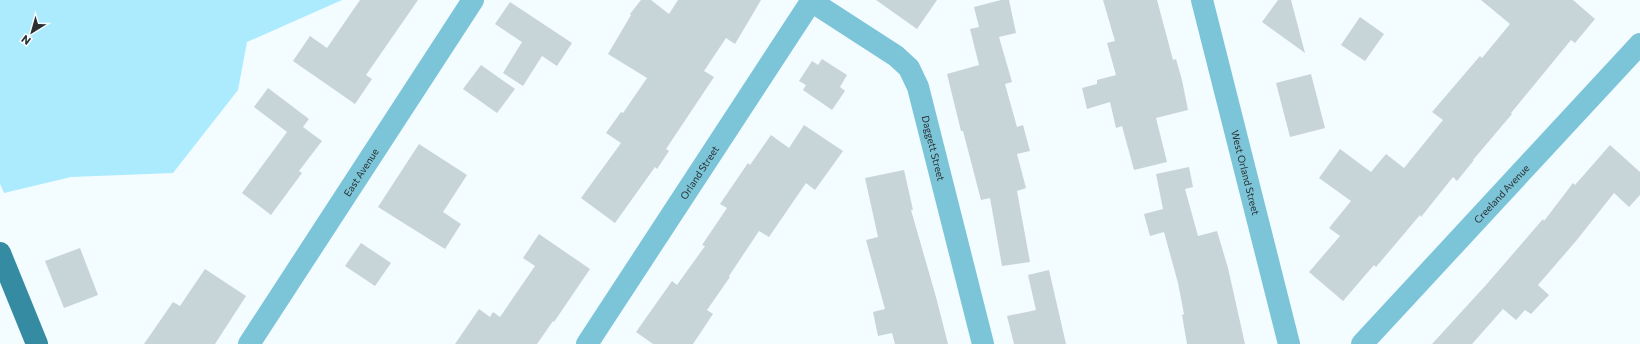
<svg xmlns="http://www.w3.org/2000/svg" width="1640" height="344" viewBox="0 0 1640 344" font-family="Commissioner,sans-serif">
<rect width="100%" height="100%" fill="#f3fcff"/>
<path fill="#acebfd" d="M0,0H342L247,42L238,90L173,173L71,177L4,193L0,184Z"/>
<g fill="#c7d5d9">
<path d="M360,0H418L366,75L372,79L355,104L293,61L310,36L327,48Z"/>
<path d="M641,0H651L669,14L678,0H761L735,44L726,38L704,71L714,77L666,149L669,151L657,169L655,167L615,223L581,198L621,143L606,133L621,112L623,113L647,78L608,54L631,15L630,14Z"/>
<path d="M876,0H937L917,29Z"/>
<path d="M1001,0H1009L1016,33L999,37L1012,82L1005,84L1017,127L1023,125L1030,151L1017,154L1026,188L1017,191L1030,262L1002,266L990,198L981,200L963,131H961L947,74L979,65L970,29L979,27L974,7Z"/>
<path d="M1103,0H1157L1173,60L1176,59L1182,80L1188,110L1156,118L1167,162L1134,170L1122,126L1116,128L1110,102L1087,109L1082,88L1097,84V80L1116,75L1107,43L1115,41Z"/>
<path d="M1278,0H1291L1305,53L1262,22Z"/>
<path d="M1481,0H1573L1595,19L1575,43L1571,40L1511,113L1512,114L1473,160H1474L1457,181L1453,177L1421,217L1420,215L1376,267L1374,265L1343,301L1309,272L1340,236L1329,228L1351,201L1319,178L1340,149L1371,172L1386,154L1404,168L1443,120L1432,112L1480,56L1482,58L1510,24Z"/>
<path d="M510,2L572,43L557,66L542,56L523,86L503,73L522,42L495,24Z"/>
<path d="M1360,17L1384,34L1365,61L1341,45Z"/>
<path d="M822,59L847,75L840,87L845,91L832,110L803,90L806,85L799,81L812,61L818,65Z"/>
<path d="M481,65L515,89L497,113L463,89Z"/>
<path d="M1311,74L1325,128L1290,137L1276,83Z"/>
<path d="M268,88L309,119L303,127L322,141L299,171L302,173L271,215L242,193L287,132L254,107Z"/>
<path d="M804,125L843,151L815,190L806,183L769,237L759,231L729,276L730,277L707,310L713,314L693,344H653L636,332L672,281L677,285L705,246L702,245L727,208L720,204L748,163L750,165L771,135L789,148Z"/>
<path d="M419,144L467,175L443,212L461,224L445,249L378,207Z"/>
<path d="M1610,145L1640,172V195L1629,207L1614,193L1576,241L1538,285L1549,295L1531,314L1525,310L1516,320L1503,309L1472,344H1432L1486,285L1543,219L1544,221L1573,183L1575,185Z"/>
<path d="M1189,167L1193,187L1185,189L1198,236L1217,231L1228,268L1245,344H1187L1182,315L1184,314L1178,283L1164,232L1150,236L1144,214L1163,209L1156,174Z"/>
<path d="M904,170L913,210H911L936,297L948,344H895L892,333L878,336L873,312L885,309L866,240L878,237L865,178Z"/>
<path d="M539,234L590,269L554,322L553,321L537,344H455L479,309L490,317L493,312L500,317L535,266L523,258Z"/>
<path d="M361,243L391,263L375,286L345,266Z"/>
<path d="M80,248L98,295L64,308L45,261Z"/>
<path d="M205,269L246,296L215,344H144L173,302L180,306Z"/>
<path d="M1049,270L1066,344H1014L1007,316L1036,310L1028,275Z"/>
</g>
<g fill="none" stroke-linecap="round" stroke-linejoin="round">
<g stroke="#7cc4d8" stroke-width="22">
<path id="s1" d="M1202,0L1289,344"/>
<path id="s2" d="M811,1L896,56L909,68L918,87L983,344"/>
<path id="s3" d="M249,344L473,0"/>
<path id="s4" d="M587,344L812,0"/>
<path id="s5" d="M1362,344L1640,44"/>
</g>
<path stroke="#358ca2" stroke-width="22" d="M0,253L37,344"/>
</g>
<g text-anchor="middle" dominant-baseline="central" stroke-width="3" stroke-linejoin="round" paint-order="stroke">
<g font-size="10" fill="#2a3032" stroke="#f3fcff">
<text stroke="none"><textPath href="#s2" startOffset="203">Daggett Street</textPath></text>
<text stroke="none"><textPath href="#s3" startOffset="205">East Avenue</textPath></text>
<text stroke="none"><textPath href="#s4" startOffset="205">Orland Street</textPath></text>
<text stroke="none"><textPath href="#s1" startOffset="178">West Orland Street</textPath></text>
<text stroke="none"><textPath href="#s5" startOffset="205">Creeland Avenue</textPath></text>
</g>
</g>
<g transform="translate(32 32) rotate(217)" stroke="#f3fcff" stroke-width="3" paint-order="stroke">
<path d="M0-3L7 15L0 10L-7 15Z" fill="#2a3032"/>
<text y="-6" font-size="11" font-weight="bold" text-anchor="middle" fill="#2a3032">N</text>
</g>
</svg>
